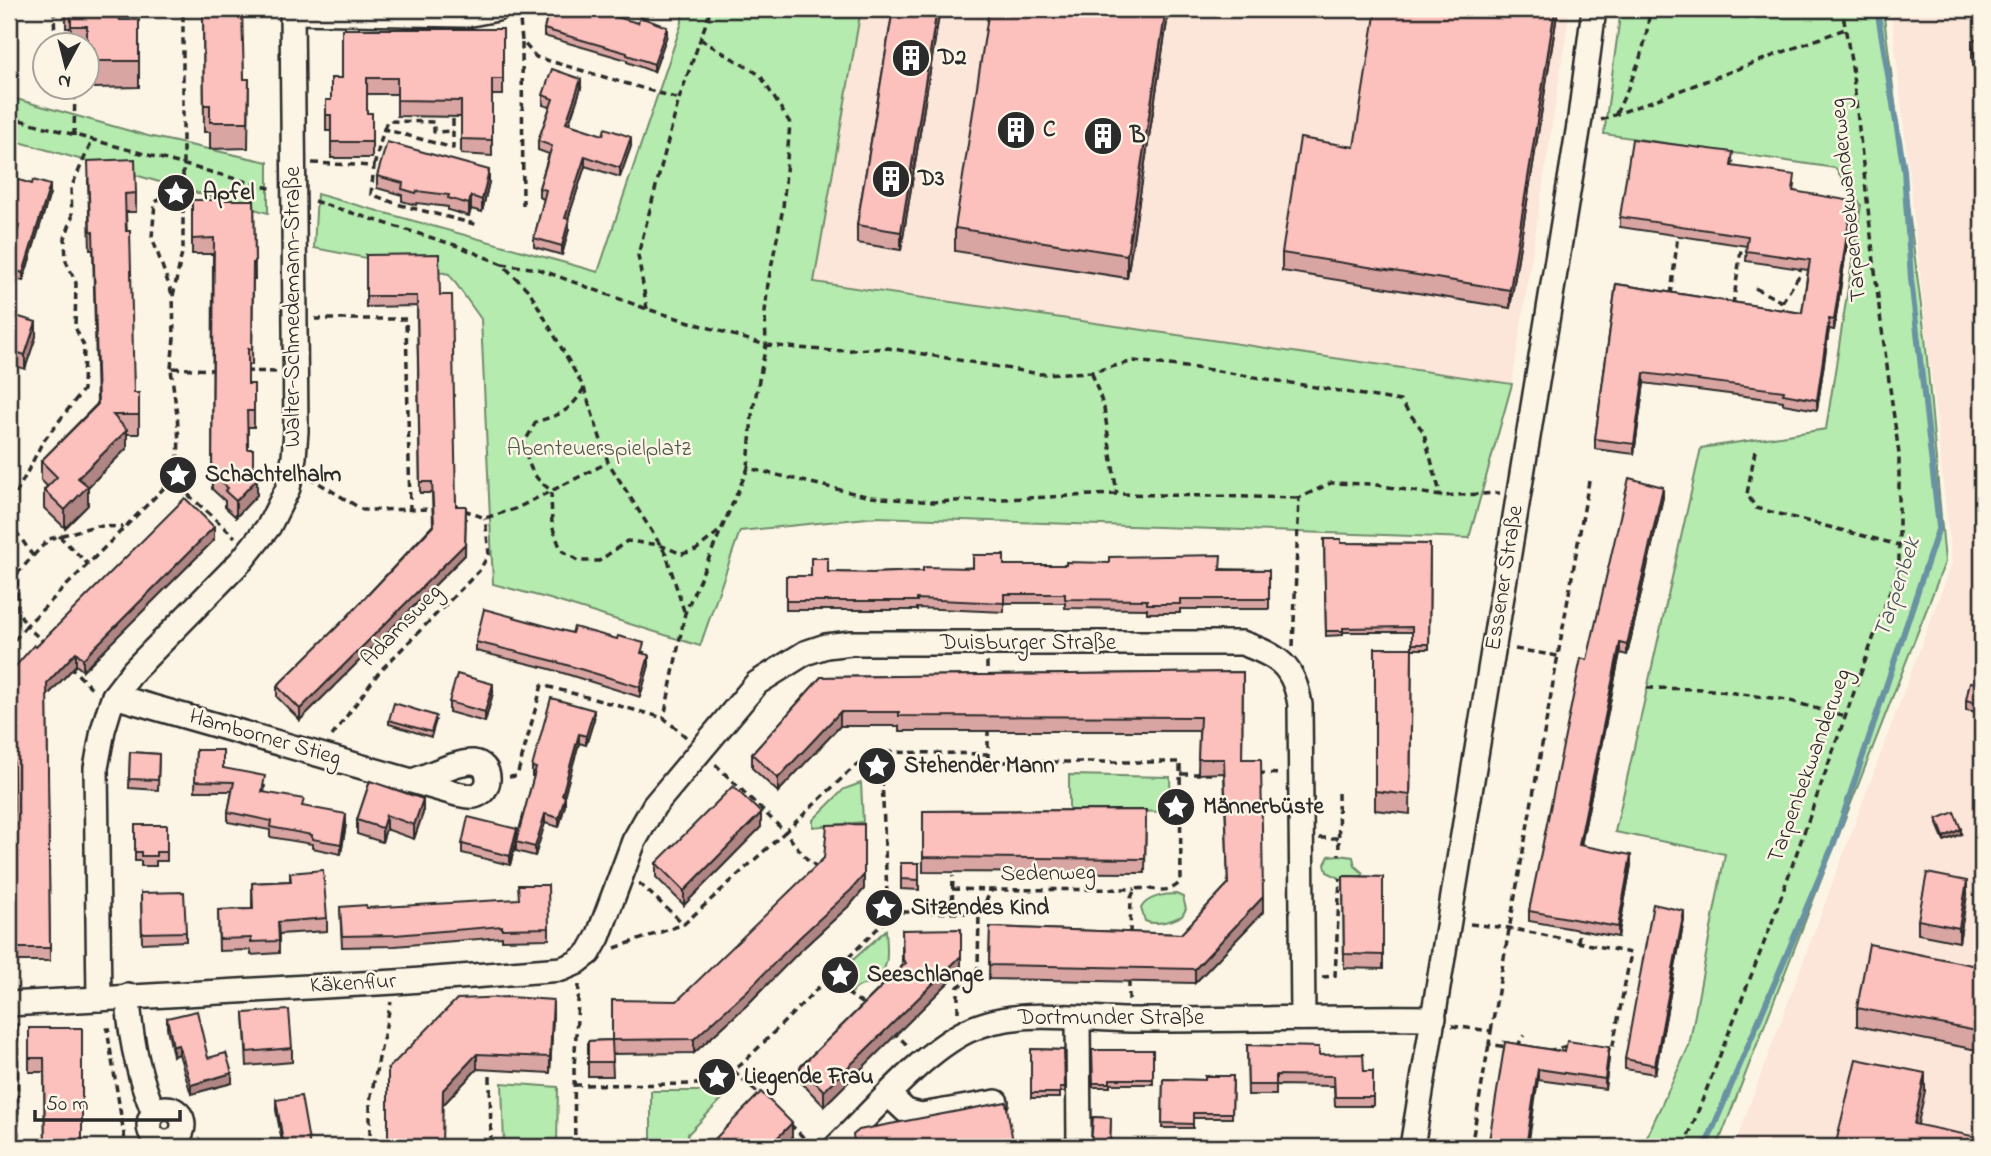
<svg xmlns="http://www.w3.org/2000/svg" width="1991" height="1156" viewBox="0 0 1991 1156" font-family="'Indie Flower',sans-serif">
<rect width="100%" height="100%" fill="#fcf5e5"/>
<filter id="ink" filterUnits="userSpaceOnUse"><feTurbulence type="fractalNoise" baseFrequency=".0143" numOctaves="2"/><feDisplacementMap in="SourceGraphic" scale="14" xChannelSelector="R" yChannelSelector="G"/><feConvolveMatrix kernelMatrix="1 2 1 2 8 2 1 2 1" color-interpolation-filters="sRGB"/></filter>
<g filter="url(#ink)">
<g fill="#fce5d9">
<path d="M861,9H1570L1512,384L814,282Z"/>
<path d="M1891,9H1982V1147H1734L1952,563Z"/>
</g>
<g fill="#b5ebae" stroke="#708b6c" stroke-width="2">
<path d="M682,9H861L814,282L1512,384L1469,538L877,517L740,531L700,646L550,599L493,584L481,319L449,274L314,248L317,194L598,272L682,22Z"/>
<path d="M1621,9H1883L1925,337L1945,562L1717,1147H1642L1689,1046L1725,854L1615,832L1701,448L1826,429L1861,205L1835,168L1604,134Z"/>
<path d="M9,97L148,136L268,162V213L9,139Z"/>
<path d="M1069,775L1170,777L1171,812L1069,810Z"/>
<path d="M861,783L863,822L813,827V820L844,789Z"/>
<path d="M1339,855L1353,857L1355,866L1363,873L1360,883L1347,885L1340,878L1327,872L1325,864L1329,856Z"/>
<path d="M1176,894L1183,897L1186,909L1182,916C1172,921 1155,926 1145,921L1141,908C1147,897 1164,894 1176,894Z"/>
<path d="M886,930C887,950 892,973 870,982C862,986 856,986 851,994L833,978Z"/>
<path d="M502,1083L558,1087L557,1147H504Z"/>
<path d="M651,1091H717L723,1098L688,1134L686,1147H651Z"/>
</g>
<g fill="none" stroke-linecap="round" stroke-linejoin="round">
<path stroke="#6992a3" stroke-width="6" d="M1705,1147L1834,843L1939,527L1911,279L1904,170L1877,9"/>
<g stroke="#2b2b2b" stroke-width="28">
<g id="minor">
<path d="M292,12L466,15L497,9"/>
<path d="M114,696L457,794C462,795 469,797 474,796C493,792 493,764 473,762C458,761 430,775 415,780"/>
<path d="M128,996C130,1038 138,1075 154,1113"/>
<path d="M99,999L96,768L103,730L109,710L114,696L134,670L242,560L269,526L288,488L294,457L296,431L292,9"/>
<path d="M9,1004L395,982L562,969L576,963L589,953L598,937L634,841L654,806L757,683L805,653L826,646L851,643H1242C1278,656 1294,665 1300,705L1303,1018"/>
<path d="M1078,1018L1079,1147"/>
<path d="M889,1095L906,1111L921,1115L996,1102"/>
<circle cx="166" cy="1125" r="17"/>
<path d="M836,1147C873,1111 922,1053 967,1031C1016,1007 1077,1019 1130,1020C1231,1020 1333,1017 1434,1018"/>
<path d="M1412,1147L1579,125L1594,9"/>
</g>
</g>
<g stroke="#2b2b2b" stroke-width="3.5" stroke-dasharray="7 5" stroke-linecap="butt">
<path d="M54,9L55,46"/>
<path d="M519,10L522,41L536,57L679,99"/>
<path d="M700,39L760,75L790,123L783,208L768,283L765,312L766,345L752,415L748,468"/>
<path d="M522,43L523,205"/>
<path d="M1616,114C1631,82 1649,45 1649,9"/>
<path d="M9,117L273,189"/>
<path d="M1601,120L1845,29"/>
<path d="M384,129L387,121L434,122V132L453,131"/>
<path d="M74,136L75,88"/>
<path d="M312,163L374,166L371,194L397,204L478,225"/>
<path d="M374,166L384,129L453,148V113"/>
<path d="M314,201L458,246L502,264L530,292L584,388L608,462L666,554L684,611"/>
<path d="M502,264L538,269L647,309L766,345L833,351L888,348L1040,374L1092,372L1134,361L1212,370L1400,401L1423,431L1441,496"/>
<path d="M1755,288L1782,302L1784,315"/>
<path d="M172,294L152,237L155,203L184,176"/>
<path d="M1671,295L1678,233"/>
<path d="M1782,302L1799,276L1801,265"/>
<path d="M1733,305L1742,243"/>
<path d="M647,309L638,255L679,99L711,9"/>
<path d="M315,319H406L410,509"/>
<path d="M171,368L174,338L173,296L183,248V9"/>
<path d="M216,370L171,368C174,400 186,451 172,480L235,537"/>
<path d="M245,371L276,372"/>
<path d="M1092,373L1104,408L1117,494"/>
<path d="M584,388C570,412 561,414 536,422L523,445C529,465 532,478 551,490L552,526L561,550L579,561H599L627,541L660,545L682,554L696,550L718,532"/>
<path d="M1755,451L1747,494L1756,508L1899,545"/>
<path d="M309,477L363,510L436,509"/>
<path d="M9,503L13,500L42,443L83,390L84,346L75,327L76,283L66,261L65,238L72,218L71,188L92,141"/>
<path d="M464,510L485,518L515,509L607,463"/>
<path d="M9,521L33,556L17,574L18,610L26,626L9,647"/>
<path d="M59,536L88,564"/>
<path d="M33,556L49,539L95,526L123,527"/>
<path d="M46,644L26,626L172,480"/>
<path d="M1293,646L1299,498L1331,483L1371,484L1441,496L1500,493"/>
<path d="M1515,649L1558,656"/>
<path d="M987,662V679"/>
<path d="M69,666L94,690"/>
<path d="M1647,688L1704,689L1787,700L1846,717"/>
<path d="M988,729V762H1180L1181,881C1168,897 1152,886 1135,889L1131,898L1130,933"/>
<path d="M332,736L380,671L479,571L489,554L485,518"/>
<path d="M686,737L664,718L685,613L748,468L870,497L934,502L1117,494L1299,498"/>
<path d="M881,755L888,918"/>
<path d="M1258,773L1281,774"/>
<path d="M1181,774H1211"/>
<path d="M509,777L517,776L542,685L664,718"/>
<path d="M1338,793L1339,855"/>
<path d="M1319,838H1338"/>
<path d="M818,868L806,858L785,832L855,766L886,752L988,754"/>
<path d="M639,883L684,924"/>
<path d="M952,889L992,890"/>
<path d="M952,913L953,876"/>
<path d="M1470,924L1509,928L1631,953L1612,1050L1606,1049"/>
<path d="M1578,942L1580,927"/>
<path d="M615,948L684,924L785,832L715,764"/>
<path d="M1322,977L1335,976L1340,878"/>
<path d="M827,979L867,1007"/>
<path d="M1129,1000V980"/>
<path d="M958,1012V987L975,974L978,967L979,913L992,890L1135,889"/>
<path d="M17,1023L18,1147"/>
<path d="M1452,1026L1491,1031L1489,1044L1506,1047"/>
<path d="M111,1029H107L126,1147"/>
<path d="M893,1031L910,1048"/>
<path d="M1491,1031L1589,481"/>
<path d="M1517,1047L1524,1035"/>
<path d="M1548,1051L1571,1045"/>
<path d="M734,1071L762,1097"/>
<path d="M490,1076L491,1147"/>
<path d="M574,1085L702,1084L723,1079L743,1063L888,918L901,912L979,913"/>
<path d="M790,1124L813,1147"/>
<path d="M146,1147L152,1134"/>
<path d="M261,1147L282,1144"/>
<path d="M370,1147V1100L391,1002"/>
<path d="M575,1147L574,1068L579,985"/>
<path d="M1471,1147L1489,1044"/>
<path d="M1684,1147L1771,925L1899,566V454L1880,315L1852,67L1842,9"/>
</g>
<use href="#minor" stroke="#fcf5e5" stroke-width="23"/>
</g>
<g fill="#d9a5a3" stroke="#2b2b2b" stroke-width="2">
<path d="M66,9H113L120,20H139V87L94,88V74H88V46H71V28H66Z"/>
<path d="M203,9L242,33L244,79H249L248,148L210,149V132H204Z"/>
<path d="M893,9H940L901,250L857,243V225Z"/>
<path d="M1169,9L1127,278L955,251V228Z"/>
<path d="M1558,9L1510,308L1282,271V253L1354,147Z"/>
<path d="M638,23L667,35L654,72L627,62V60L544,36V29Z"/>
<path d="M503,29V95H492V156L461,154V117L397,116V94H367V113H372V158H331V131H326V100H331L342,78Z"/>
<path d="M1982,38V104L1980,105L1972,58V40Z"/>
<path d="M581,88L569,124L631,146L620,177L585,166L568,219L569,229L562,255L534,247V238L544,199L539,197V188L549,154L538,150V141L550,107L543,105V95Z"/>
<path d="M1979,129H1982V168L1979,148Z"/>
<path d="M1733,162L1732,166L1795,185L1794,191L1852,211L1834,330L1829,329L1817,410L1783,404V401L1644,383L1634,454L1595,449V439L1616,284L1802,313L1808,270L1746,261L1747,246L1620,227V217Z"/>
<path d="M377,176L489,182L482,212L471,209L469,216L448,210V207L417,203L416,205L402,201V195L377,188Z"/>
<path d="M9,177L50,193L23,281L9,277V262L17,234L9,232Z"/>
<path d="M88,179L136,193V212H126L134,393H139V434H127V448L88,487V505L65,528L44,508V490L47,486L41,480V461L97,404L93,250H90Z"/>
<path d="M192,200H254L255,279H253L252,365H248V384H254V427H248V449L257,495L236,517L225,507V501L212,489L213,254H192Z"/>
<path d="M366,255L440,295L456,506H466L465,555L300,720L277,697V686L346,618L433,525L432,493H420L417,306L366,307Z"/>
<path d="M9,314L36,336L25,369L9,364Z"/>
<path d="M1663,497L1627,655L1620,653L1581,845L1631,865L1618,937L1529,921V911L1587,660Z"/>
<path d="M1324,539L1341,543L1430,544L1429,649H1412L1410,814L1375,810V648H1412V632H1343V635L1326,636Z"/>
<path d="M214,540L83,671L76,665L47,696L50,961H16L13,669L36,647Z"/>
<path d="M1004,565L1269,570V609H1180V613H1147V609L1065,608V603H1004V612L917,608V610H786V576H811L828,572L872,573L923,571Z"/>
<path d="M476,642L644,652L643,654L649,665L640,697L550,669L476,651Z"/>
<path d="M1243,672L1242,759L1263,912L1195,983L989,979L990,927L1181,934L1228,884L1224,773L1198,774L1199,731H899V726H840L778,792L752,768V754L821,677Z"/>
<path d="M1982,684V713L1966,710V700Z"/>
<path d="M493,693L485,722L449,712V702Z"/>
<path d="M594,719L586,745L579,743L564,796L565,805L559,827L545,823L535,856L516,851V843L510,865L462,853V844L517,838L534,776H532V767Z"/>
<path d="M389,720H436L431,737L389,724Z"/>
<path d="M196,750L223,768L265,786L264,792L346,824L341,854L312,848V844L270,837V830L228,822V812L232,791H195Z"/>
<path d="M130,752L159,754L158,790L129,788Z"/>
<path d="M370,781L423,813L414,839L386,829L382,842L357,834V820Z"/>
<path d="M1146,810L1145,873L923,872V811Z"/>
<path d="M1937,819L1961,834L1944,841L1937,824Z"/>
<path d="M135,825H167V861H156V866H141V861H135Z"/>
<path d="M761,827L684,905L656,877V863Z"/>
<path d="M901,863H919V890L901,889Z"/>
<path d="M290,873L327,918V931L279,934V953L251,955V950L219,951L218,910L252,909V883L290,881Z"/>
<path d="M1343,876L1383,877V969L1344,968Z"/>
<path d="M864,889L851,904L799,952L748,1004L694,1053L612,1054L613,1076H588V1041L612,1040Z"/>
<path d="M141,893L186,932V941L142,943Z"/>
<path d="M1967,895L1959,942L1918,934V920Z"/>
<path d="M340,907L367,908L549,928V939L502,940V937L395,946L342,947Z"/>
<path d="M1684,920L1655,1074L1625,1069V1059Z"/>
<path d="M902,930L961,970L824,1106L800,1081V1067L902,966Z"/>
<path d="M1982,967V1051L1857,1026V1008Z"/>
<path d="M244,1013L292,1048V1062L247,1066Z"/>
<path d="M553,1015L550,1073L477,1069L443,1105L388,1069Z"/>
<path d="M167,1018L208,1058L232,1083L191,1094L179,1054L173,1056L167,1028Z"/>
<path d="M29,1028H82V1144L45,1147L44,1072H29Z"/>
<path d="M1505,1042L1565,1052L1609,1058L1605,1089L1538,1080Z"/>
<path d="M1247,1045L1319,1055L1364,1071H1373V1106H1335L1334,1086L1276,1085V1095H1248Z"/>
<path d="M1031,1049L1064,1050L1065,1092H1060V1098H1031Z"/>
<path d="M1092,1050H1153V1084H1110V1087H1093Z"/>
<path d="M1233,1076L1232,1118H1193V1128H1162L1163,1079L1205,1080Z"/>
<path d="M276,1100L310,1147H283L276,1110Z"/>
<path d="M1093,1117L1111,1118L1110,1147H1091Z"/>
</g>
<g fill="#b08684" stroke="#2b2b2b" stroke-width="2">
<path d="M937,9H940L901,250V232Z"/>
<path d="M1166,9H1169L1127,278V255Z"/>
<path d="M1555,9H1558L1510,308V290Z"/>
<path d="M667,27V35L654,72V64Z"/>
<path d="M581,79V88L566,132V123Z"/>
<path d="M631,137V146L620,177V168Z"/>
<path d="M585,156V166L565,228V218Z"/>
<path d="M489,170V182L482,212V200Z"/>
<path d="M50,185V193L23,281V273Z"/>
<path d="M471,196V209L469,216V204Z"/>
<path d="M1852,201V211L1834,330V320Z"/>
<path d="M569,219V229L562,255V246Z"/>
<path d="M1829,319V329L1817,410V400Z"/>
<path d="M36,322V336L25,369V355Z"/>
<path d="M1644,373V383L1634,454V444Z"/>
<path d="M127,430V448L88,487V505L65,528V510L78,478Z"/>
<path d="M257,479V495L236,517V501Z"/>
<path d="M1663,487V497L1627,655V645Z"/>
<path d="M214,527V540L83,671V659Z"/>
<path d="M465,544V555L300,720V709Z"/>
<path d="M1620,643V653L1579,855V845Z"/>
<path d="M76,652V665L47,696V683Z"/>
<path d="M649,655V665L640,697V687Z"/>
<path d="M493,684V693L485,722V712Z"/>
<path d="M594,710V719L586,745V736Z"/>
<path d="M840,712V726L778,792V778Z"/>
<path d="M579,734V743L562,804V795Z"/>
<path d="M565,796V805L559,827V818Z"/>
<path d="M423,799V813L414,839V825Z"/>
<path d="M761,813V827L684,905V891Z"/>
<path d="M346,814V824L341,854V844Z"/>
<path d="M545,814V823L535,856V847Z"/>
<path d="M386,815V829L382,842V828Z"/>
<path d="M517,829V838L510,865V856Z"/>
<path d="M1961,829V834L1944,841V837Z"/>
<path d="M1631,855V865L1618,937V927Z"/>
<path d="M864,875V889L851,904L799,952L748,1004L694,1053V1039Z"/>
<path d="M1967,881V895L1959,942V928Z"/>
<path d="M1263,897V912L1195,983V969Z"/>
<path d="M1684,911V920L1655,1074V1065Z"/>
<path d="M961,956V970L824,1106V1091Z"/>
<path d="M553,1000V1015L550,1073V1057Z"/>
<path d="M179,1045V1054L173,1056V1046Z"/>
<path d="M1609,1047V1058L1605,1089V1079Z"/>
<path d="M477,1054V1069L443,1105V1090Z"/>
<path d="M1538,1069V1080L1528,1147H1526Z"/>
<path d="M232,1073V1083L191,1094V1085Z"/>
<path d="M1925,1073V1091L1914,1142V1124Z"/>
<path d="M792,1123V1141L786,1147H768Z"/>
</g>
<g fill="#fcc0bd" stroke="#2b2b2b" stroke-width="2">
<path d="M71,9H113L120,20H139V61H94V48L88,47L87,46V26H71Z"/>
<path d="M203,9H242L244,79H249L248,122H210V105H204Z"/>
<path d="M549,9H588L638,23L640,17L667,27L654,64L627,55V53L544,29Z"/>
<path d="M893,9H937L901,232L857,225Z"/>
<path d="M989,9H1166L1127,255L955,228Z"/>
<path d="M1376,9H1555L1510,290L1282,253L1300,138L1354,147Z"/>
<path d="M342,29H503V79H492V140L461,139V101L397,100V78H367V113H372V142H331V115H326V100H331V78H342Z"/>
<path d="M1982,38V86H1980L1972,40Z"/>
<path d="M552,69L581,79L566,123L603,135L605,128L631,137L620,168L585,156L565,218L569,219L562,246L534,238L546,190L539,188L552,146L538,141L553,99L543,95Z"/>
<path d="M1979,129H1982V150Z"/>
<path d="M1632,139L1733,152L1731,166L1795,175L1793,191L1852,201L1834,320L1829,319L1817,400L1783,394L1784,391L1644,373L1634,444L1595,439L1616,284L1802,313L1810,260L1746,251L1748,236L1620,217Z"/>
<path d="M387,142L489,170L482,200L471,196L469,204L448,198L449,195L417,191L416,193L402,189L403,183L377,176Z"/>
<path d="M135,159L136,193L125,194L126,231H130L134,393H139V415H113L127,430L78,478L88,486L65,510L44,490L57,477L41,461L98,404L93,232L90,231L88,161Z"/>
<path d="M9,177L32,184L33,180L50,185L23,273L9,269V262L19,226L9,223Z"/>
<path d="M192,200H254L255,263H253L252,349H248V384H254V411H247L248,449H253V475L257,479L236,501L225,491L228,488L212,473L214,238L192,239Z"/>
<path d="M439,254L440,295H452L456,506H466L465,544L300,709L277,686L346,618L434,525L432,482H420L417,296H366V255Z"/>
<path d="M9,314L36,322L25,355L9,350Z"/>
<path d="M1629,478L1663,487L1627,645L1620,643L1579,845L1631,855L1618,927L1529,911L1581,658L1587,660Z"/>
<path d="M185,498L214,527L83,659L76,652L47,683L50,948H16L13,669L34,645L36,647Z"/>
<path d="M1324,539H1341V543L1430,544L1429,644H1412V627L1343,628V631H1326Z"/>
<path d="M973,555H1004V565H1066V562L1109,563V557L1221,555L1220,570H1269V599H1180V604H1147V600L1065,599V594H1004V603L917,599V601H786V576H811V558H828V572L872,573L923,571V567L973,568Z"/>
<path d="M484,609L572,633L574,627L617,639L618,636L644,643L641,653L649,655L640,687L550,660L476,642Z"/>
<path d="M1375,648H1412L1410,795L1375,791Z"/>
<path d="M1243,672L1242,759H1261L1263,897L1195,969L989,965L990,927L1181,934L1228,884L1224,759H1198L1200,717L899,716V712H840L778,778L752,754L821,677Z"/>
<path d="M457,674L493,684L485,712L449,702Z"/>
<path d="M1970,682L1982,684V704L1966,700Z"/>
<path d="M551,698L594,710L586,736L579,734L562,795L565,796L559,818L545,814L535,847L516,842L536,768L532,767Z"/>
<path d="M394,703L436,716L431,732L389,720Z"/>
<path d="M196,750H223V768L265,776L262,792L304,799L302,806L346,814L341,844L312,839V835L270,827L271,821L228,812L234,782L195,781Z"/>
<path d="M130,752L159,754L158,780L129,779Z"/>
<path d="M370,781L423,799L414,825L386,815L382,828L357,820Z"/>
<path d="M733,786L761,813L684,891L656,863Z"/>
<path d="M1146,810L1145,859L923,857V811Z"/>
<path d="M1954,812L1961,829L1944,837L1937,819Z"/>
<path d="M468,817L517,829L510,856L462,844Z"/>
<path d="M864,824V875L851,890L799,938L748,990L694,1039L612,1040L613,1062H588V1041L612,1040V1000L677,1001L824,858L827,825Z"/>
<path d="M135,825H167V852H156V856H141V852H135Z"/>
<path d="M901,863H919V880L901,879Z"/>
<path d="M323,870L327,918L278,922L279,941L251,942V938L219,939L218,910L253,909L252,883L291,881L290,873Z"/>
<path d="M1927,873L1967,881L1959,928L1918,920Z"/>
<path d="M1343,876L1383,877V955L1344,954Z"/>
<path d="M518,885H548L549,928L502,929V926L395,935L342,936L340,907L366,905L367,908L519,899Z"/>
<path d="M184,892L186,932L142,933L141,893Z"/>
<path d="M1653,904L1684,911L1655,1065L1625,1059Z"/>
<path d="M961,929V956L824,1091L800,1067L906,963L903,960L902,930Z"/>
<path d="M1869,944L1982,967V1032L1857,1008Z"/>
<path d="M509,997L553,1000L550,1057L477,1054L443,1090L442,1147H388V1069L457,999Z"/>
<path d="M289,1010L292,1048L247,1052L244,1013Z"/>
<path d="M197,1011L208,1058L226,1053L232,1073L191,1085L179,1045L173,1046L167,1018Z"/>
<path d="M29,1028H82V1144H92V1147H45L44,1058H29Z"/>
<path d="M1567,1041L1609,1047L1605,1079L1538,1069L1526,1147H1488L1505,1042L1565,1052Z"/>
<path d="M1247,1045L1319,1047V1055L1363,1054L1364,1071H1373V1097H1335L1334,1076L1276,1075V1085H1248Z"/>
<path d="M1031,1049L1064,1050L1065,1087H1060V1093H1031Z"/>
<path d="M1092,1050H1153V1079H1110V1083H1093Z"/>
<path d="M1856,1059L1925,1073L1914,1124L1982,1138V1147H1835Z"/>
<path d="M1205,1076H1233L1232,1113H1193V1124L1162,1123L1163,1079L1205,1080Z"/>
<path d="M761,1092L792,1123L768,1147H707Z"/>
<path d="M301,1096L310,1147H284L276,1100Z"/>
<path d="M1006,1102L1014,1147H855L853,1135L859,1130Z"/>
<path d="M1093,1117L1111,1118L1110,1146L1091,1145Z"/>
<path d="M235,1142L236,1147H201Z"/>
</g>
</g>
<defs>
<g id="building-disc" transform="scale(2.0125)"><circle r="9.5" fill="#2b2b2b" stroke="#fcf5e5"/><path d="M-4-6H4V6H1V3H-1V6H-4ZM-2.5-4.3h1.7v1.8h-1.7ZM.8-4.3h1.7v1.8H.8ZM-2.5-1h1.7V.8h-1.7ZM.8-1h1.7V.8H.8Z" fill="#fff"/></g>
<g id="sight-disc" transform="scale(2.0125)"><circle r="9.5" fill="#2b2b2b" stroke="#fcf5e5"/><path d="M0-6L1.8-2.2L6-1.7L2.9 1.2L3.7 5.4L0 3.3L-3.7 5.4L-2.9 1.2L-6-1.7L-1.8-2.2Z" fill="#fff"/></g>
</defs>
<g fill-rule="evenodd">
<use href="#building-disc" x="911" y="58"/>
<use href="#building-disc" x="1016" y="130"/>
<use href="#building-disc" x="1103" y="136"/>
<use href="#building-disc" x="891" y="179"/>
<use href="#sight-disc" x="176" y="193"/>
<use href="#sight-disc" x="178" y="475"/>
<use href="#sight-disc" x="877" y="766"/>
<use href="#sight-disc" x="1176" y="807"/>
<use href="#sight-disc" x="884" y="908"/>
<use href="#sight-disc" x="840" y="975"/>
<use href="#sight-disc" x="717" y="1077"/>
</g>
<g text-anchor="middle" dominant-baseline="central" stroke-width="5" stroke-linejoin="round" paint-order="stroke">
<g font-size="23" font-weight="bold" fill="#2b2b2b" stroke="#fcf5e5" text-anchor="start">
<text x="938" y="58">D2</text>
<text x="1043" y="130">C</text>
<text x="1130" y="136">B</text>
<text x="918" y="179">D3</text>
<text x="203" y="193">Apfel</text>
<text x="205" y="475">Schachtelhalm</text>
<text x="904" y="766">Stehender Mann</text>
<text x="1203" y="807">Männerbüste</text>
<text x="911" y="908">Sitzendes Kind</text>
<text x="867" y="975">Seeschlange</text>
<text x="744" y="1077">Liegende Frau</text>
</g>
<g font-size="23" fill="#2b2b2b" stroke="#fcf5e5">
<text transform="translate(1849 200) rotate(-96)">Tarpenbekwanderweg</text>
<text transform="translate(293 307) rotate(-90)">Walter-Schmedemann-Straße</text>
<text transform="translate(1505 578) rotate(-81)">Essener Straße</text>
<text transform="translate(402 626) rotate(-46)">Adamsweg</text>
<text x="1028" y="643">Duisburger Straße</text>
<text transform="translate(265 738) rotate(16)">Hamborner Stieg</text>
<text transform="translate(1810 766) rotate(-70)">Tarpenbekwanderweg</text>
<text transform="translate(1048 874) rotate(-1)">Sedenweg</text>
<text transform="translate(353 984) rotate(-3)">Käkenflur</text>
<text x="1111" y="1018">Dortmunder Straße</text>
</g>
<g font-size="23" fill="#4e5b4c" stroke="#fcf5e5">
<text x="599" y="449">Abenteuerspielplatz</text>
</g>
<g font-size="24" font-style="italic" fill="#45565d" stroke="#fcf5e5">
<text transform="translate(1898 588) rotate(-72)">Tarpenbek</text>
</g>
</g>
<rect width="1991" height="1156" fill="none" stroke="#fcf5e5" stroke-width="35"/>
<rect x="18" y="18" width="1956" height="1121" fill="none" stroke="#2b2b2b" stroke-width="2.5" filter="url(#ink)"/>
<g transform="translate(66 66) rotate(187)"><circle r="33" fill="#fcf5e5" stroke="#a8a49b" stroke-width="2"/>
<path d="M0-5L12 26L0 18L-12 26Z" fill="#2b2b2b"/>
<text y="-10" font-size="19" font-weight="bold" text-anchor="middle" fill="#2b2b2b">N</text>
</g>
<path d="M35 1110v10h145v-10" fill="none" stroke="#2b2b2b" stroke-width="3.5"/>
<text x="46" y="1110" font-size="21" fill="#2b2b2b" stroke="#fcf5e5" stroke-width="5" paint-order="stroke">50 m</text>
</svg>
